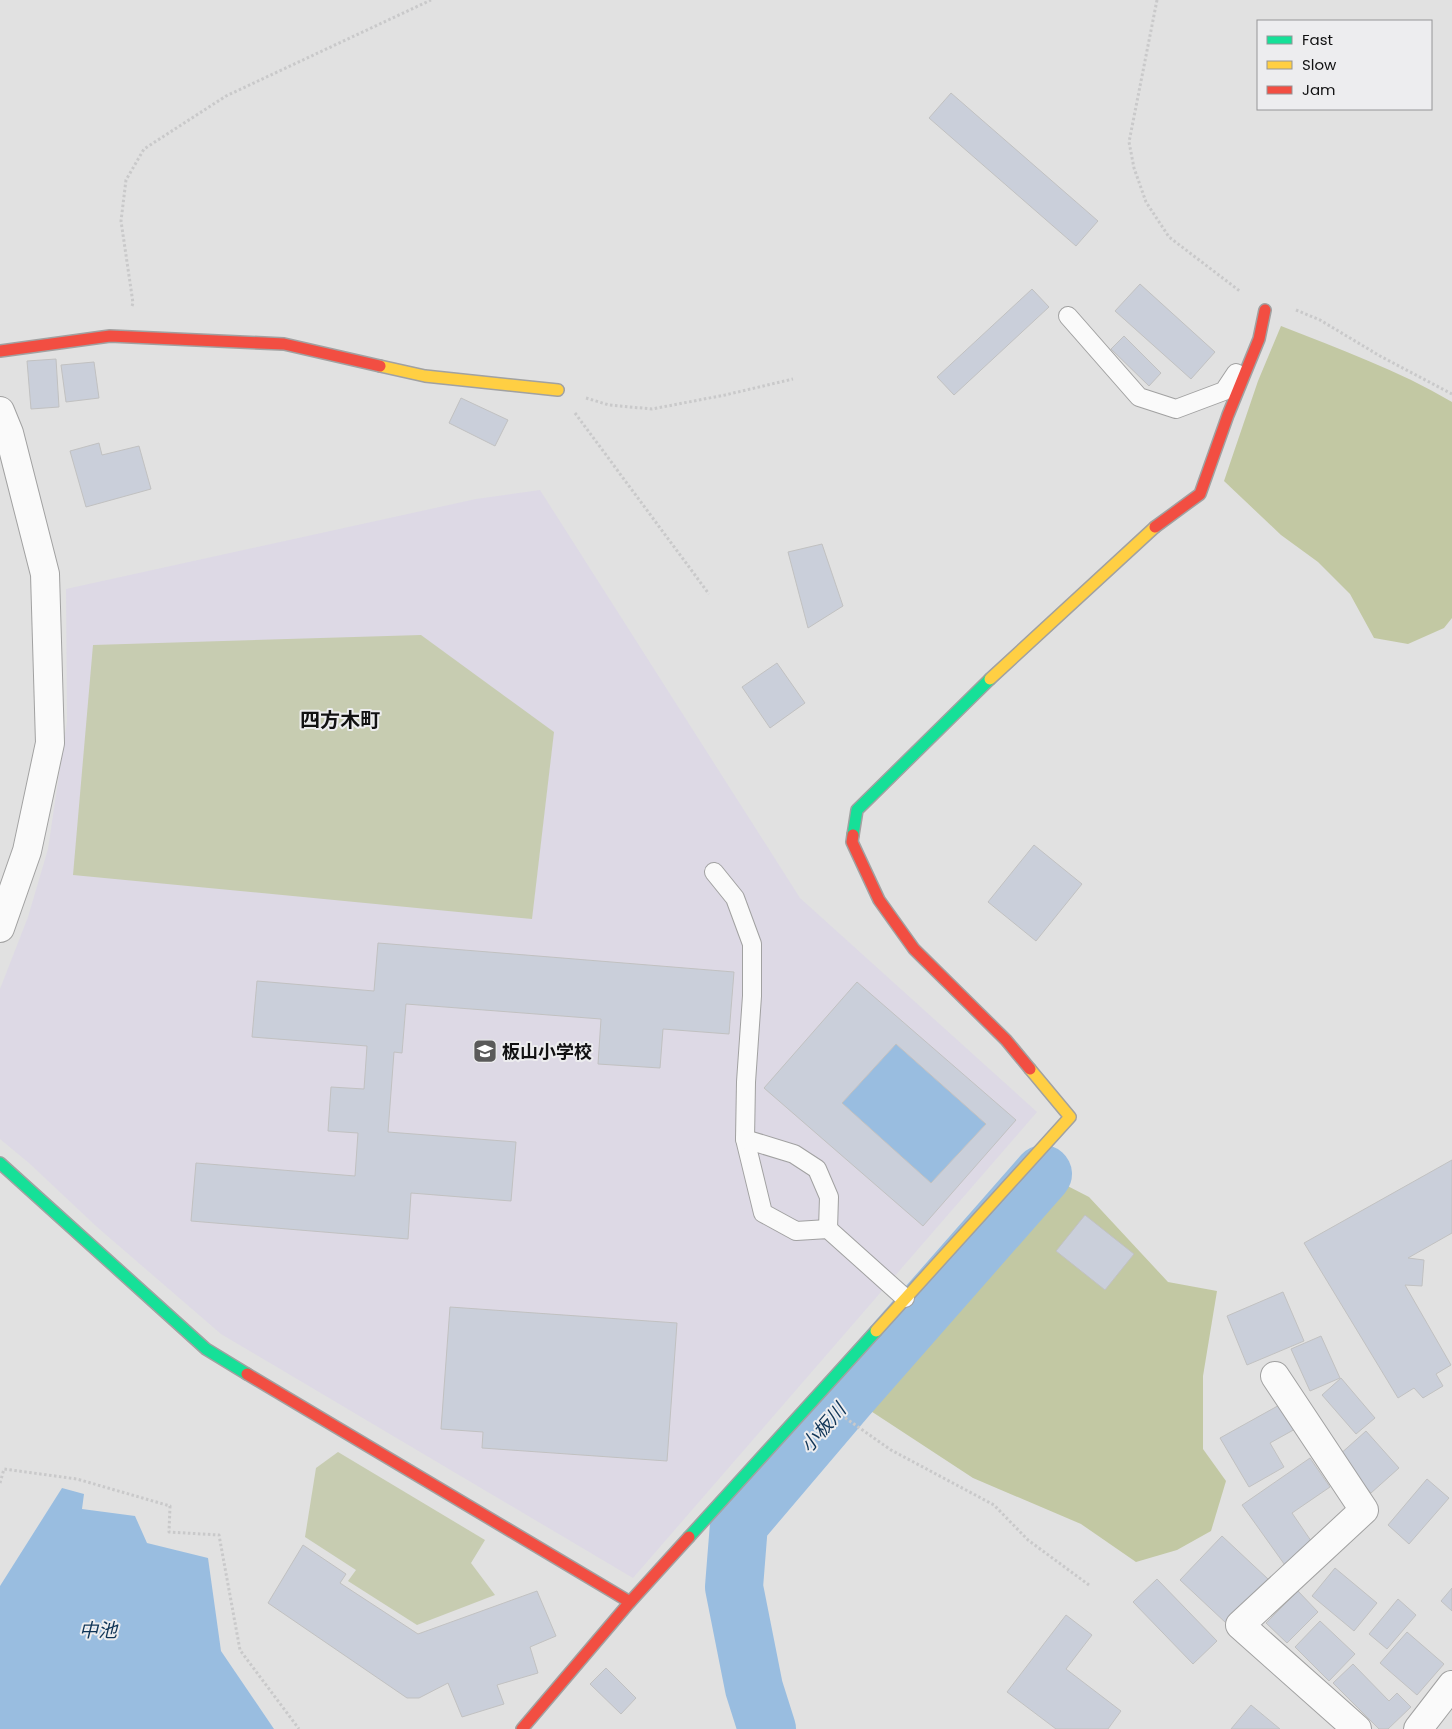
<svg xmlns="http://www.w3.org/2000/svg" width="1452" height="1729" viewBox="0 0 1452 1729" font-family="Poppins,'Noto Sans JP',sans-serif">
<rect width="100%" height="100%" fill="#e1e1e1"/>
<path fill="#ddd9e5" d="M540,490L800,898L1037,1112L633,1578L221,1334L97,1227L29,1163L0,1139V989L28,917L48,849L67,721L66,589L476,499Z"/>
<g fill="#c7ccb1">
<path d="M421,635L554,732L532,919L73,875L93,645Z"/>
<path d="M338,1452L485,1540L471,1563L495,1595L417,1625L348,1581L356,1570L305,1537L316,1468Z"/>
</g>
<g fill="#c2c8a3">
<path d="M1281,326C1339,349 1398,370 1452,402V618L1444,628L1408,644L1374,638L1350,594L1318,562L1281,535L1224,481L1258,381Z"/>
<path d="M1052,1178L1089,1197L1168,1282L1217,1291L1203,1376V1449L1226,1481L1211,1531L1177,1550L1136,1562L1081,1524L973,1478L854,1400Z"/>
</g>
<g fill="#99bde0">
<path d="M896,1044L986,1124L931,1183L842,1103Z"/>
<path d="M62,1488L84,1494L82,1509L135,1516L147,1543L208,1558L221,1651L274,1729H0V1586Z"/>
</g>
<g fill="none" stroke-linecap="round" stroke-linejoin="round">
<path stroke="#99bde0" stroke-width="58" d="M767,1729L754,1688L734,1587L739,1524L847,1397L1043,1174"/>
</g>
<g fill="#cacfda" stroke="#c1c1c1" fill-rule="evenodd">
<path d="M951,93L1098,221L1076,246L929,118Z"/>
<path d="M1140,284L1215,352L1191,379L1115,311Z"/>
<path d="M1032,289L1049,307L954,395L937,377Z"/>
<path d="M1124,336L1161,373L1149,386L1111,349Z"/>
<path d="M56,359L59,407L31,409L27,361Z"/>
<path d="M94,362L99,398L66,402L61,365Z"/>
<path d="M461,398L508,420L495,446L449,423Z"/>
<path d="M99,443L102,455L139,446L151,489L86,507L70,451Z"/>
<path d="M822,544L843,606L808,628L788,552Z"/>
<path d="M777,663L805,703L770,728L742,687Z"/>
<path d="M1034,845L1082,884L1036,941L988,902Z"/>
<path d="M378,943L734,972L729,1034L663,1029L660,1068L598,1064L601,1019L406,1004L402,1053L394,1052L388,1132L516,1142L511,1201L411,1193L408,1239L191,1221L196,1163L355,1176L358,1133L328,1131L331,1087L364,1089L367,1046L252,1037L257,981L374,991Z"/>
<path d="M857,982L1016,1120L923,1226L764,1088ZM896,1044L986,1124L931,1183L842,1103Z"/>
<path d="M1452,1160V1233L1408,1258L1424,1260L1422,1286L1405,1285L1451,1365L1436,1374L1443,1386L1423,1398L1414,1388L1398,1398L1304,1243Z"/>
<path d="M1085,1215L1134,1254L1105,1290L1056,1251Z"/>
<path d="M1283,1292L1304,1341L1247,1365L1227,1316Z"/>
<path d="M450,1307L677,1323L667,1461L482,1448L483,1432L441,1429Z"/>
<path d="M1321,1336L1340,1378L1310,1391L1291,1349Z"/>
<path d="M1341,1378L1375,1418L1356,1434L1322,1395Z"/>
<path d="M1283,1403L1297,1428L1270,1443L1284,1467L1249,1487L1220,1438Z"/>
<path d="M1366,1431L1399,1468L1371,1493L1338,1456Z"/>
<path d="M1310,1458L1330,1487L1292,1513L1316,1548L1287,1568L1242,1505Z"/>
<path d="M1427,1479L1449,1498L1409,1544L1388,1525Z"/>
<path d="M1222,1536L1268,1579L1226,1623L1180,1580Z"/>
<path d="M303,1545L346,1574L340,1583L418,1634L537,1591L556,1636L530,1647L538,1673L497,1685L504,1704L462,1717L448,1683L419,1698H407L268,1603Z"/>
<path d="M1335,1568L1377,1603L1354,1631L1312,1596Z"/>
<path d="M1157,1579L1217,1641L1193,1664L1133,1602Z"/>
<path d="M1452,1588V1611L1441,1601Z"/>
<path d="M1298,1591L1318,1612L1287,1643L1266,1623Z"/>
<path d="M1398,1599L1416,1615L1387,1649L1369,1634Z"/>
<path d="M1066,1615L1092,1635L1066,1669L1121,1711L1108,1729H1056L1007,1692Z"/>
<path d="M1320,1621L1355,1654L1329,1681L1295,1647Z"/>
<path d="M1407,1632L1444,1664L1417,1695L1380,1663Z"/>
<path d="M1353,1664L1389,1701L1397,1693L1411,1707L1388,1729H1379L1333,1683Z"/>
<path d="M606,1668L636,1698L621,1714L590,1684Z"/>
<path d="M1251,1705L1280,1729H1231Z"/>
</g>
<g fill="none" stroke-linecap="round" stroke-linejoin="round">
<g stroke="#a1a1a1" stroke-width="20">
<g id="lane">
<path d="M1068,316L1139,397L1176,409L1224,391L1236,373"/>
<path d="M714,872L735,898L752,944V996L746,1082L745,1139L763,1213L796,1231L828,1229L905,1298"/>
<path d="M745,1139L794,1154L817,1169L829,1197L828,1229"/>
</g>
</g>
<g stroke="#a1a1a1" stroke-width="30">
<g id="street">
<path d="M0,411L9,433L45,574L50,743L27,851L0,928"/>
<path d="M1275,1376L1364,1510L1240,1625L1357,1729"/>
<path d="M1418,1729L1452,1685"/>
</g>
</g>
<g stroke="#a1a1a1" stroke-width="14">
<g id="fast">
<path d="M853,835L857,810L990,679"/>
<path d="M0,1163L206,1349L247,1374"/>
<path d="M689,1537L876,1331"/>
</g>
</g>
<g stroke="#a1a1a1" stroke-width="14">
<g id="slow">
<path d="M380,366L425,376L558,390"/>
<path d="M990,679L1155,527"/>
<path d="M876,1331L1070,1117L1030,1069"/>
</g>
</g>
<g stroke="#a1a1a1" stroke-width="14">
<g id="jam">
<path d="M0,351L110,336L284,344L380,366"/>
<path d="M1155,527L1200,494L1228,415L1259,339L1265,310"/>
<path d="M853,835L852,842L879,900L914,949L1006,1040L1030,1069"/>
<path d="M247,1374L630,1602"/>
<path d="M522,1729L630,1602L689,1537"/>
</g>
</g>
<g stroke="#c9c9ca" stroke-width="3" stroke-dasharray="2.5 2.5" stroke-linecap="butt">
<path d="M1157,0L1129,142L1134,168L1146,202L1169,237L1241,292"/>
<path d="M132,306L133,303L121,221L126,180L144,149L226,96L431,0"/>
<path d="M1296,310L1320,320L1380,356L1452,394"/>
<path d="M586,398L609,405L652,409L725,395L793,379"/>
<path d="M575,413L709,594"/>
<path d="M841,1415L891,1450L994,1505L1028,1540L1089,1585"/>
<path d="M0,1483L4,1469L77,1479L170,1506L169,1532L219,1535L240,1650L299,1729"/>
</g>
<use href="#lane" stroke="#fafafa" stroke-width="18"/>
<use href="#street" stroke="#fafafa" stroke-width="28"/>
<use href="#fast" stroke="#16e098" stroke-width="11"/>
<use href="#slow" stroke="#ffcf43" stroke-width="11"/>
<use href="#jam" stroke="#f24e42" stroke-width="11"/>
</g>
<defs>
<g id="school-square" transform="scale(1.25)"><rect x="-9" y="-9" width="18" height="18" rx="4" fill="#5a5a5a" stroke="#ededef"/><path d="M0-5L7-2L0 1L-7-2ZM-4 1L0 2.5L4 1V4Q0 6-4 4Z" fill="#fff"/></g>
</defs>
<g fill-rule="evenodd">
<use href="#school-square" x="485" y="1051"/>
</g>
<g text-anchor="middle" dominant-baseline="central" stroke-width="4" stroke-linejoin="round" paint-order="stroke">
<g font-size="18" font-weight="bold" fill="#111112" stroke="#ededef" text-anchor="start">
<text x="502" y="1051">板山小学校</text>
</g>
<g font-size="19" font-style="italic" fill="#0f3456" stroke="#ededef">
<text transform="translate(823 1428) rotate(-49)">小板川</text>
<text x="98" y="1630">中池</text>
</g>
<g font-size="20" font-weight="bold" fill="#111112" stroke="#ededef">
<text x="340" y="720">四方木町</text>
</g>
</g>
<rect x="1257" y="20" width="175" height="90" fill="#ededef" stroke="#959597"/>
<rect x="1267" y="36" width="25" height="8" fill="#16e098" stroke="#959597"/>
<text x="1302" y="45" font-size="15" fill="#111112">Fast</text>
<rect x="1267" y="61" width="25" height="8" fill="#ffcf43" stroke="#959597"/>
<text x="1302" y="70" font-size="15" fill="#111112">Slow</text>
<rect x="1267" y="86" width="25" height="8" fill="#f24e42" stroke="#959597"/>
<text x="1302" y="95" font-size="15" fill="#111112">Jam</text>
</svg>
